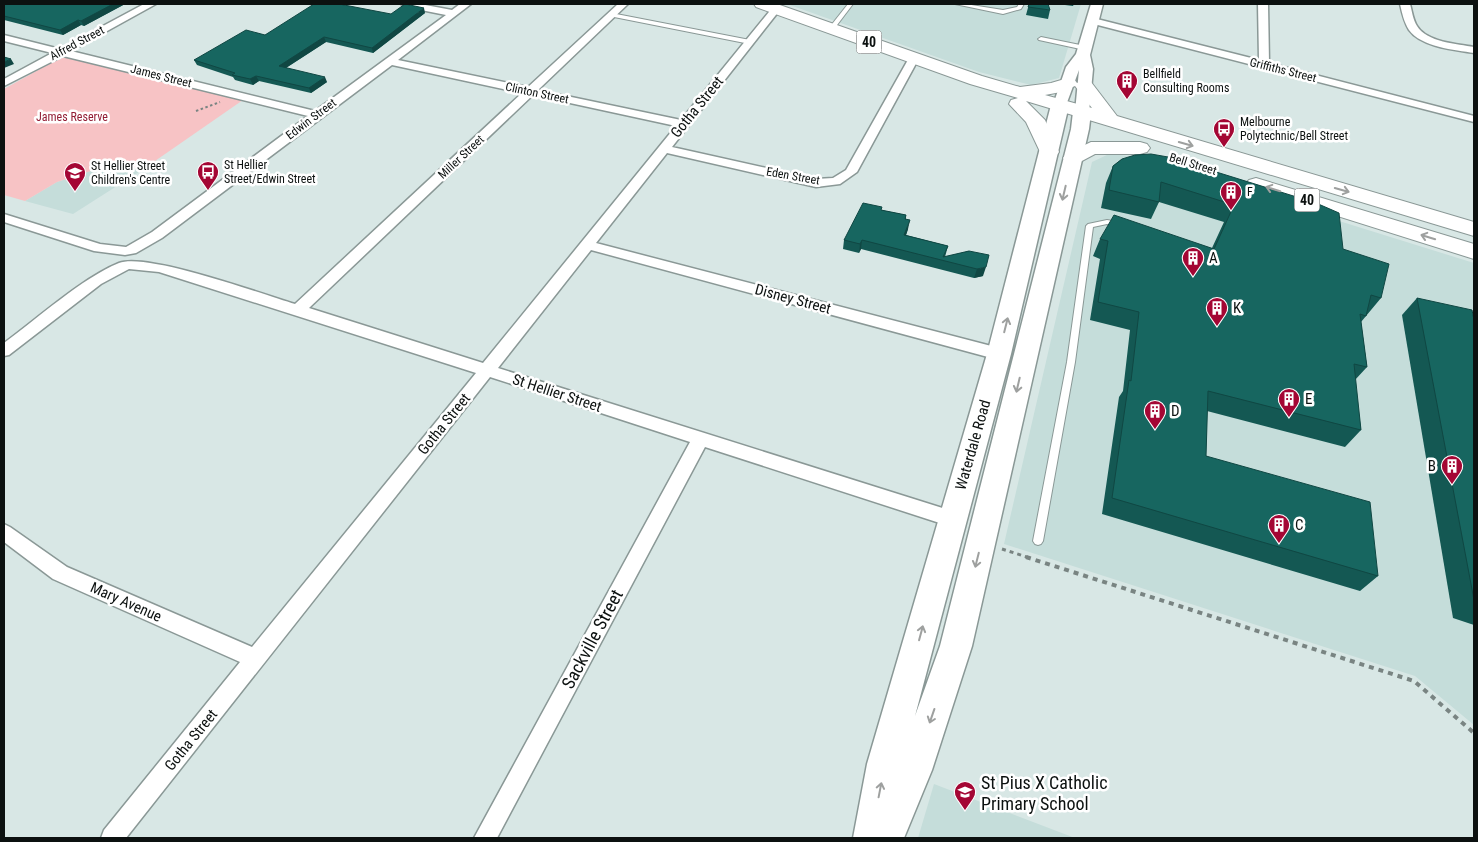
<svg xmlns="http://www.w3.org/2000/svg" width="1478" height="842" viewBox="0 0 1478 842" font-family="'Roboto Condensed',sans-serif">
<rect width="100%" height="100%" fill="#d8e7e5"/>
<g fill="#c5ddda">
<path d="M787,4H1081L1059,78L1031,85L979,72Z"/>
<path d="M1109,154L1130,156L1474,263V725L1415,676L1004,544L1092,162Z"/>
<path d="M115,163L142,170L73,214L25,201L57,182Z"/>
<path d="M934,784L1075,838H918Z"/>
</g>
<path fill="#f7c3c5" d="M69,57L243,100L142,170L115,163L57,182L25,201L4,195V89L60,58Z"/>
<g fill="none" stroke-linecap="round" stroke-linejoin="round">
<g stroke="#8a9896" stroke-width="2">
<g id="service">
<path d="M848,4H853L834,29H830L829,28Z"/>
<path d="M955,4H965L1003,10L1017,7L1019,4H1024L1021,9L1003,14Z"/>
<path d="M611,13L750,40L753,42L750,44L609,16V14Z"/>
<path d="M1041,37L1085,46L1088,48L1085,50L1039,40L1038,39Z"/>
<path d="M1107,220L1124,223L1126,225L1122,227L1107,224L1093,227L1075,362L1043,541L1041,544L1038,545L1035,544L1033,541L1067,362L1086,226L1088,224Z"/>
</g>
</g>
<g stroke="#8a9896" stroke-width="3">
<g id="minor">
<path d="M144,4H156L71,51L315,111L446,15L406,7L401,4H420L452,10L460,4H471L398,60L528,87L618,4H628L538,90L681,120L773,7H779V11L672,147L816,179L833,178L846,170L909,58L910,56H918L919,58L857,172L840,184L816,187L667,153L596,243L999,348L1004,350L1007,354L1004,358L999,360L591,250L498,368L952,511L958,514L961,519L958,524L952,527L705,447L497,838H474L690,442L490,377L126,838H101L104,830L240,662L53,579L4,542V524L10,527L67,567L252,647L476,373L159,272L129,269L101,284L9,355L4,356V343C37,319 82,278 119,263C146,252 262,294 295,304L522,93L392,65L162,238L136,253L125,255L94,251L4,222V214L100,244L126,247L152,232L308,116L63,56L4,86V79L52,53L4,41V35L60,49ZM533,95L676,126L483,363L309,308Z"/>
<path d="M1258,4H1268L1269,63L1474,116V122L1090,23L1088,21L1093,18L1259,60Z"/>
<path d="M1400,4H1410C1412,11 1413,20 1417,26C1426,42 1458,44 1474,47V53C1455,50 1421,47 1409,30C1404,22 1402,13 1400,4Z"/>
</g>
</g>
<g stroke="#8a9896" stroke-width="3">
<path id="tertiary" d="M1091,4H1103L1090,55L1093,69L1089,112L1087,115H1077L1075,112L1079,70L1065,108H1055L1053,105L1066,67L1076,54Z"/>
</g>
<g stroke="#8a9896" stroke-width="3">
<path id="primary" d="M1060,100L1066,101L1069,105L1011,354L915,716L940,646L1071,129L1073,112L1076,108L1082,107L1088,108L1091,112L1089,129L972,646L932,770L904,838H853L867,764L987,354L1051,105L1054,101Z"/>
</g>
<g stroke="#8a9896" stroke-width="2">
<g id="trunk">
<path d="M754,4H777L982,76L1020,87L1051,83L1068,78L1074,79L1077,83L1084,80L1091,82L1117,116L1474,222V236L1026,101L1045,120L1059,152L1056,156L1049,158L1042,156L1026,122L1009,104L1011,100L1018,98L970,84L756,7ZM1075,86L1092,108L1045,95L1061,92Z"/>
<path d="M1091,142H1140L1147,144L1150,148L1147,152L1140,154H1095L1080,162L1073,164L1066,162L1063,158L1066,154Z"/>
<path d="M1256,178L1474,244V259L1249,188L1245,184L1249,180Z"/>
</g>
</g>
<path stroke="#798482" stroke-width="2" stroke-dasharray="2.5 2.5" stroke-linecap="butt" d="M196,111L220,102"/>
<path stroke="#798482" stroke-width="3" stroke-dasharray="4 4" stroke-linecap="butt" d="M1002,549L1030,558"/>
<path stroke="#798482" stroke-width="4" stroke-dasharray="5 5" stroke-linecap="butt" d="M1026,557L1414,681L1474,733"/>
<use href="#service" fill="#fff" fill-rule="evenodd"/>
<use href="#minor" fill="#fff" fill-rule="evenodd"/>
<use href="#tertiary" fill="#fff" fill-rule="evenodd"/>
<use href="#primary" fill="#fff" fill-rule="evenodd"/>
<use href="#trunk" fill="#fff" fill-rule="evenodd"/>
</g>
<g fill="#145853">
<path d="M4,4H125L84,26L81,25L63,35L4,20Z"/>
<path d="M1029,4L1050,10L1048,19L1026,15Z"/>
<path d="M1057,4H1074L1073,6Z"/>
<path d="M425,13L373,53L326,42L286,68L327,82L311,93L259,81L253,85L235,80L233,77L197,65L194,60L265,35L391,14Z"/>
<path d="M1122,159L1343,249L1381,298L1361,322L1367,367L1355,380L1361,430L1345,447L1207,411L1206,456L1378,576L1360,591L1102,514L1119,397L1123,391L1130,330L1090,320L1100,259L1093,256L1100,239L1212,248L1224,222L1159,202L1151,219L1101,208L1106,183L1113,166Z"/>
<path d="M881,210L906,215V219L908,229L906,235L948,246L945,257L969,251L983,276L974,278L861,249L859,253L843,249L844,240Z"/>
<path d="M1417,298L1474,320V625L1453,618L1402,315Z"/>
</g>
<g fill="#104743">
<path d="M113,4H125L84,26L81,21Z"/>
<path d="M424,8L425,13L373,53L372,48Z"/>
<path d="M78,20L81,25L63,35L60,30Z"/>
<path d="M324,37L326,42L281,71L279,66Z"/>
<path d="M11,59L14,64L4,68V62Z"/>
<path d="M256,76L259,81L253,85L250,79Z"/>
<path d="M325,77L327,82L311,93L309,88Z"/>
<path d="M910,220L908,229L903,244L904,235Z"/>
<path d="M862,240L861,249L859,253L860,244Z"/>
<path d="M986,267L983,276L974,278L977,269Z"/>
</g>
<g fill="#176660" stroke="#104743">
<path d="M4,4H113L81,21L78,20L60,30L4,16Z"/>
<path d="M314,4H339L391,14L405,4L424,8L372,48L324,37L279,66L325,77L309,88L256,76L250,79L232,75L235,73L194,60L246,30L265,35Z"/>
<path d="M1029,4H1048L1050,10L1028,7Z"/>
<path d="M4,57L11,59L4,62Z"/>
<path d="M1151,154L1168,157L1316,203L1339,213L1343,249L1389,264L1381,298L1371,295L1366,316L1360,314L1367,367L1354,364L1361,430L1208,391L1206,456L1370,502L1378,576L1112,498L1129,380L1131,381L1139,312L1098,302L1108,241L1100,239L1114,215L1214,249L1234,205L1161,182L1159,202L1109,190L1113,166L1122,159L1135,155Z"/>
<path d="M863,203L882,207L881,210L906,215L905,219L910,220L904,235L948,246L943,257L969,251L989,255L986,267L977,269L862,240L860,244L844,240Z"/>
<path d="M1417,298L1472,310L1474,320V600Z"/>
</g>
<defs><path id="oneway-shaft" d="M-6 0H5M1.5-3L5.5 0L1.5 3" fill="none" stroke-width="1.6" stroke-linecap="round" stroke-linejoin="round" transform="scale(1.25)"/></defs>
<g stroke="#9ea09f">
<use href="#oneway-shaft" transform="translate(1186 144) rotate(16)"/>
<use href="#oneway-shaft" transform="translate(1273 189) rotate(-163)"/>
<use href="#oneway-shaft" transform="translate(1342 190) rotate(16)"/>
<use href="#oneway-shaft" transform="translate(1064 193) rotate(103)"/>
<use href="#oneway-shaft" transform="translate(1428 237) rotate(-163)"/>
<use href="#oneway-shaft" transform="translate(1006 325) rotate(-76)"/>
<use href="#oneway-shaft" transform="translate(1018 385) rotate(103)"/>
<use href="#oneway-shaft" transform="translate(977 560) rotate(104)"/>
<use href="#oneway-shaft" transform="translate(921 633) rotate(-75)"/>
<use href="#oneway-shaft" transform="translate(932 716) rotate(109)"/>
<use href="#oneway-shaft" transform="translate(880 790) rotate(-79)"/>
</g>
<defs>
<g id="building-pin" transform="scale(1.125)"><path d="M0 17L-7.5 6A9.5 9.5 0 1 1 7.5 6Z" fill="#a40634" stroke="#fff"/><path d="M-4-6H4V6H1V3H-1V6H-4ZM-2.5-4.3h1.7v1.8h-1.7ZM.8-4.3h1.7v1.8H.8ZM-2.5-1h1.7V.8h-1.7ZM.8-1h1.7V.8H.8Z" fill="#fff"/></g>
<g id="bus-pin" transform="scale(1.125)"><path d="M0 17L-7.5 6A9.5 9.5 0 1 1 7.5 6Z" fill="#a40634" stroke="#fff"/><path d="M-5-6H5V4H4V6H2V4H-2V6H-4V4H-5ZM-3.5-4V0h7V-4ZM-3.5 1.2v1.5H-2V1.2ZM2 1.2v1.5H3.5V1.2Z" fill="#fff"/></g>
<g id="school-pin" transform="scale(1.125)"><path d="M0 17L-7.5 6A9.5 9.5 0 1 1 7.5 6Z" fill="#a40634" stroke="#fff"/><path d="M0-5L7-2L0 1L-7-2ZM-4 1L0 2.5L4 1V4Q0 6-4 4Z" fill="#fff"/></g>
</defs>
<g fill-rule="evenodd">
<use href="#building-pin" x="1127" y="81"/>
<use href="#bus-pin" x="1224" y="129"/>
<use href="#bus-pin" x="208" y="172"/>
<use href="#school-pin" x="75" y="173"/>
<use href="#building-pin" x="1231" y="192"/>
<use href="#building-pin" x="1193" y="258"/>
<use href="#building-pin" x="1217" y="308"/>
<use href="#building-pin" x="1289" y="399"/>
<use href="#building-pin" x="1155" y="411"/>
<use href="#building-pin" x="1452" y="466"/>
<use href="#building-pin" x="1279" y="525"/>
<use href="#school-pin" x="965" y="792"/>
</g>
<g text-anchor="middle" dominant-baseline="central" stroke-width="5" stroke-linejoin="round" paint-order="stroke">
<g font-size="12" fill="#0c1110" stroke="#fff">
<text transform="translate(77 43) rotate(-28)">Alfred Street</text>
<text transform="translate(1283 70) rotate(14)">Griffiths Street</text>
<text transform="translate(161 76) rotate(14)">James Street</text>
<text transform="translate(537 93) rotate(12)">Clinton Street</text>
<text transform="translate(311 119) rotate(-37)">Edwin Street</text>
<text transform="translate(461 157) rotate(-43)">Miller Street</text>
<text transform="translate(1193 164) rotate(17)">Bell Street</text>
<text transform="translate(793 176) rotate(10)">Eden Street</text>
</g>
<g font-size="12" fill="#0c1110" stroke="#fff" text-anchor="start">
<text x="1143" y="74">Bellfield<tspan x="1143" dy="14">Consulting Rooms</tspan></text>
<text x="1240" y="122">Melbourne<tspan x="1240" dy="14">Polytechnic/Bell Street</tspan></text>
<text x="224" y="165">St Hellier<tspan x="224" dy="14">Street/Edwin Street</tspan></text>
<text x="91" y="166">St Hellier Street<tspan x="91" dy="14">Children's Centre</tspan></text>
<text x="1247" y="192">F</text>
</g>
<g font-size="12" fill="#921c34" stroke="#fff">
<text x="72" y="117">James Reserve</text>
</g>
<g fill="#fff" stroke="#555858" stroke-width="1">
<rect x="856.5" y="30.5" width="25" height="23" rx="4"/>
<rect x="1294.5" y="188.5" width="25" height="23" rx="4"/>
</g>
<g font-size="14" font-weight="bold" fill="#0c1110">
<text x="869" y="42">40</text>
<text x="1307" y="200">40</text>
</g>
<g font-size="15" fill="#0c1110" stroke="#fff">
<text transform="translate(697 107) rotate(-51)">Gotha Street</text>
<text transform="translate(793 299) rotate(15)">Disney Street</text>
<text transform="translate(557 393) rotate(18)">St Hellier Street</text>
<text transform="translate(444 424) rotate(-51)">Gotha Street</text>
<text transform="translate(973 445) rotate(-74)">Waterdale Road</text>
<text transform="translate(126 602) rotate(24)">Mary Avenue</text>
<text transform="translate(191 740) rotate(-51)">Gotha Street</text>
</g>
<g font-size="15" fill="#0c1110" stroke="#fff" text-anchor="start">
<text x="1209" y="258">A</text>
<text x="1233" y="308">K</text>
<text x="1305" y="399">E</text>
<text x="1171" y="411">D</text>
<text x="1436" y="466" text-anchor="end">B</text>
<text x="1295" y="525">C</text>
</g>
<g font-size="18" fill="#0c1110" stroke="#fff">
<text transform="translate(592 639) rotate(-62)">Sackville Street</text>
</g>
<g font-size="18" fill="#0c1110" stroke="#fff" text-anchor="start">
<text x="981" y="782">St Pius X Catholic<tspan x="981" dy="21">Primary School</tspan></text>
</g>
</g>
<rect width="1478" height="842" fill="none" stroke="#0c1110" stroke-width="10"/>
</svg>
